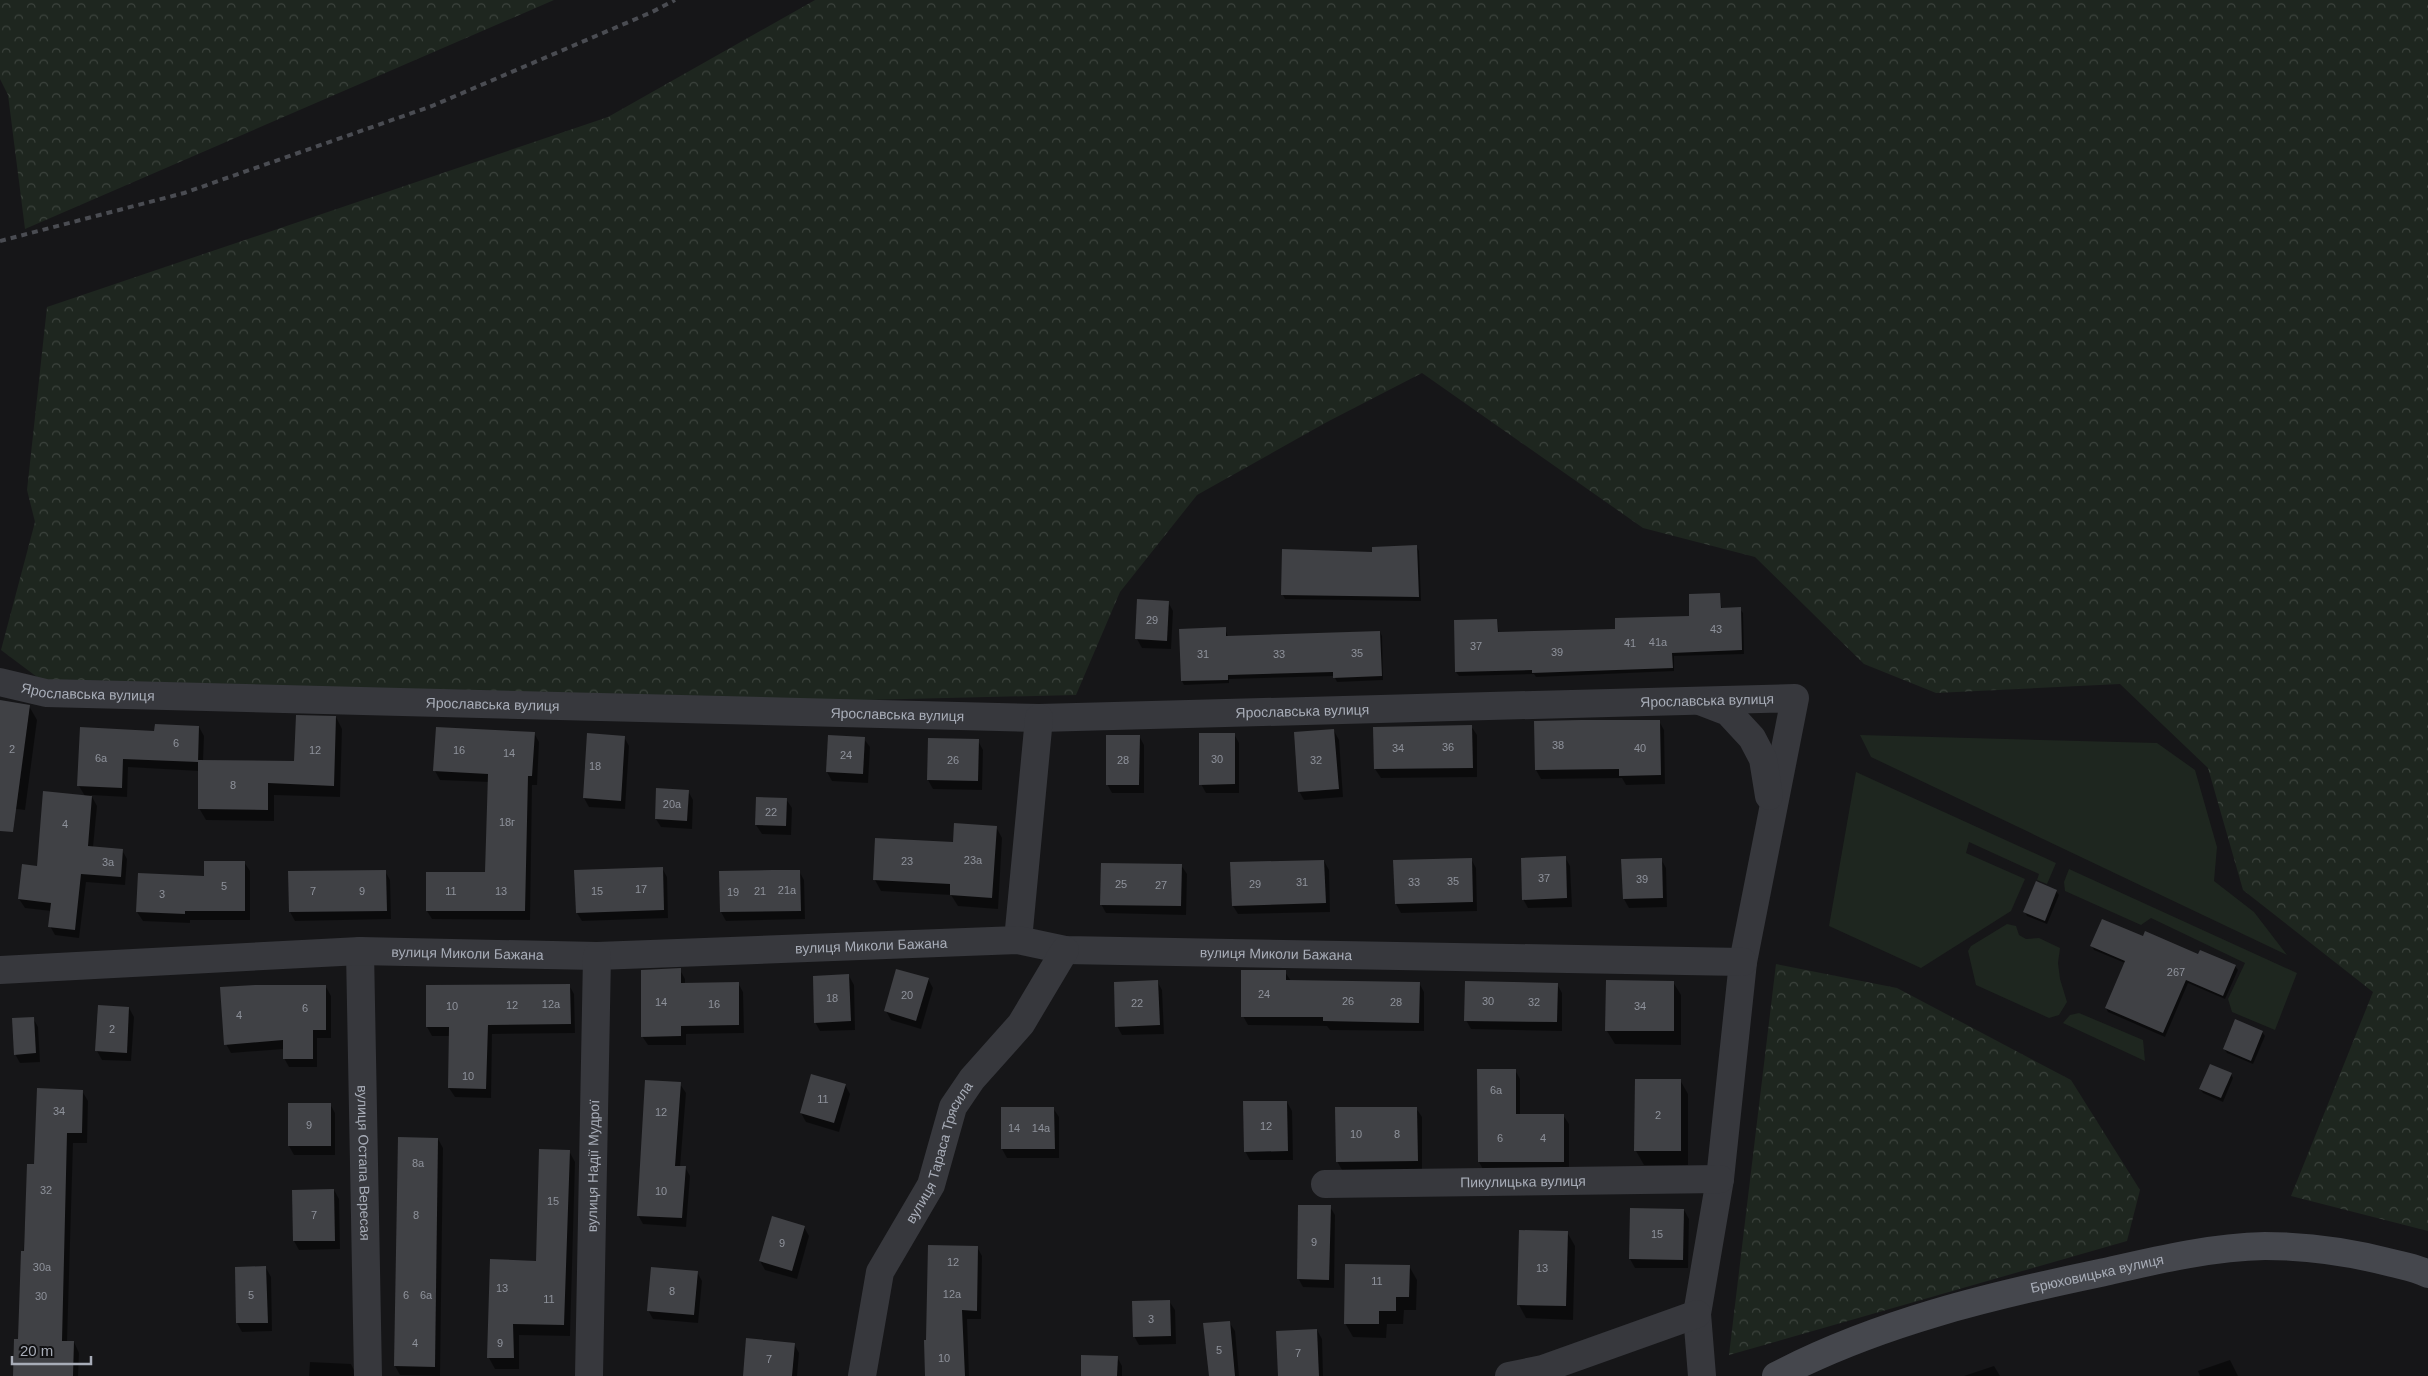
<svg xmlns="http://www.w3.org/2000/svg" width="2428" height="1376" viewBox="0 0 2428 1376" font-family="Arial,sans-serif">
<defs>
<pattern id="forest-crowns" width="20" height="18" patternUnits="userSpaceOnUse" patternTransform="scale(1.25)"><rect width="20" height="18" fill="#1e261f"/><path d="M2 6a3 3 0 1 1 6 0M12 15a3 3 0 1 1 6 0" fill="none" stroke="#3c433d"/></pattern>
</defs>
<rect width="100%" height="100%" fill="#161618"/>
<g fill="#1e261f">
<path d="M1860,735L2157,743L2195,770L2217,847L2214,881L2254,912L2287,955L1871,757Z"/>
<path d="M1856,772L2056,863L2047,884L2037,880L2039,874L1969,842L1966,853L2025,879L2011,911L1921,968L1829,926Z"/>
<path d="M2069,869L2297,973L2275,1030L2232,1012L2228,999L2245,963L2151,918L2141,925L2065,891L2064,882Z"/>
<path d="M2007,924L2016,926L2019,935L2026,939L2039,938L2060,948L2058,963L2060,979L2067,1002L2059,1015L2049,1018L1976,985L1968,951L1971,946Z"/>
<path d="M2079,1013L2143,1040L2145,1061L2063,1023L2070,1015Z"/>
</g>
<g fill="url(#forest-crowns)">
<path d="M0,0H554L25,229L8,95L0,79Z"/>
<path d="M815,0H2428V1231L2291,1196L2373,992L2243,890L2208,768L2120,684L1936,693L1864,664L1755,557L1643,528L1422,373L1327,422L1197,495L1120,592L1076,695L736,703L49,686L1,650L35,522L27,490L47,307L608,117Z"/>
<path d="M1776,964L1897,988L2071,1080L2140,1190L2127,1241L1729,1355Z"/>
</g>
<g fill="#0007">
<path d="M1417,547L1419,551L1421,601L1285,599L1283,595L1374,553Z"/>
<path d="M1719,595L1722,609H1740L1743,613L1744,654L1674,656V671L1536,677L1534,674L1459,676L1456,672L1455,621L1497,620L1499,634L1617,630L1691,618Z"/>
<path d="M1168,602L1173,611L1171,649L1142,648L1137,639Z"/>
<path d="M1225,628L1228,637L1380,632L1382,636L1383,680L1337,682L1334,676L1229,679V683L1184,685L1182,681Z"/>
<path d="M0,701L29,706L37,720L25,810L0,807Z"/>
<path d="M336,717L342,729L340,797L274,795V821L206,820L199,808V771L128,767L127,797L91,795L97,806L93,847L122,850L127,859L125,885L86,882L79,938L55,935L50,926L51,911L25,908L19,899L85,796L79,786L155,732L199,727L204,736L203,761L295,762Z"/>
<path d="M1659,721L1664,730L1665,784L1626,785L1622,778L1541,779L1536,770Z"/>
<path d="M1471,726L1477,735V777L1381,778L1375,769V728Z"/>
<path d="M1334,731L1339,740L1343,797L1304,800L1299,791Z"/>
<path d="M534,733L539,742L537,785H532L530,920L432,919L427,911L487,873L489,782L440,780L435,771Z"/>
<path d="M1234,734L1239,743V793H1206L1201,784Z"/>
<path d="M1139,736L1144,745V793H1112L1107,784Z"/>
<path d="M624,737L629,746L625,809L589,807L584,798Z"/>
<path d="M864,739L870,747L868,783L832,781L827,772Z"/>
<path d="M978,741L983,750L982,790L933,789L928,780Z"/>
<path d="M688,791L693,800L692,829L661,827L656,819Z"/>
<path d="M757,798L786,799L792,808L791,835L762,834L756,825Z"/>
<path d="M996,827L1002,838L998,909L958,906L951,895L881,891L875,880Z"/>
<path d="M1565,857L1570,866L1572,907L1528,908L1523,899Z"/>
<path d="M1471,859L1476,868L1477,911L1401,913L1396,904Z"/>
<path d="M1661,859L1666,868L1667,907L1629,908L1624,899Z"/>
<path d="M1324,861L1329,870L1330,912L1238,914L1233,906Z"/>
<path d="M244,862L250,871V920H190V923L143,921L137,912L205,878Z"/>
<path d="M1181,865L1187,874L1186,915L1106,913L1101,904Z"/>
<path d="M662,868L667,877L668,918L582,921L577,913Z"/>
<path d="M385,871L390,880L391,919L295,921L290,912Z"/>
<path d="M799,871L804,880L805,919L726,921L721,912Z"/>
<path d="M2056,891L2059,895L2047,924L2027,916L2025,912Z"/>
<path d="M2144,938L2235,966L2238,970L2225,999L2188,983L2165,1037L2108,1012L2106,1008L2125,963L2094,950L2092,946Z"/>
<path d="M680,970L685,979V984L738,983L743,992L744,1033L686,1034V1045H648L642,1036Z"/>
<path d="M1285,972L1291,981L1419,983L1424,992V1031L1330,1030L1327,1026L1248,1025L1243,1016Z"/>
<path d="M849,976L854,985L855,1030L820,1031L815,1022Z"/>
<path d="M928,979L933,988L921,1029L891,1020L886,1011Z"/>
<path d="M1157,981L1162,990L1164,1034L1122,1035L1117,1026Z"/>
<path d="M1673,982L1681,995V1045L1615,1044L1607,1031Z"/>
<path d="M1557,984L1562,993V1031L1471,1029L1466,1020Z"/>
<path d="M569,985L574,994L575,1033L492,1034L491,1098L455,1097L449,1088L450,1036H432L427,1027Z"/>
<path d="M326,987L331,996V1038H317V1067H289L284,1058V1049L231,1053L226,1044Z"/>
<path d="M129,1008L134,1017L131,1061L102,1060L97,1051Z"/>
<path d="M33,1018L38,1027L40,1062L20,1063L15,1054Z"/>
<path d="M2262,1032L2265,1036L2253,1064L2227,1053L2224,1049Z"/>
<path d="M1515,1070L1520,1079V1115H1563L1569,1124V1170L1484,1171L1479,1162Z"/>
<path d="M2231,1074L2233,1078L2223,1102L2203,1093L2200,1089Z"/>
<path d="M1636,1080H1680L1688,1094V1165H1644L1636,1151Z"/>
<path d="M680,1084L686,1093L680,1167H685L690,1176L686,1227L643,1224L638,1215Z"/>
<path d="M845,1085L850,1094L839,1132L806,1122L801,1113Z"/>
<path d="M82,1091L88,1101L87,1143H73L67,1342H74L79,1353L78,1376H14L19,1340L28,1166H35Z"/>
<path d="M1287,1102L1292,1111L1293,1160H1250L1245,1151Z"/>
<path d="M330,1104L335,1113V1155H294L289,1146Z"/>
<path d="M1053,1108L1059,1117V1158H1007L1002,1149V1109Z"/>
<path d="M1416,1108L1422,1117V1170H1342L1337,1161Z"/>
<path d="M399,1138L438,1139L443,1148L440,1376L400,1375L395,1366Z"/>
<path d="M569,1151L575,1162L570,1336L519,1335V1369H495L489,1358L491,1261L537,1262Z"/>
<path d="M334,1190L339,1199L340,1249L299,1250L294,1241V1191Z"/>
<path d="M1330,1207L1335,1215L1334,1288L1303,1287L1298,1278Z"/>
<path d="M1684,1210L1689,1219L1688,1268H1635L1630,1259Z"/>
<path d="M804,1227L809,1236L797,1279L765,1270L760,1261Z"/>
<path d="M1567,1232L1575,1246L1573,1320L1526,1318L1519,1305Z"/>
<path d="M977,1247L982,1256L981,1319H967L969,1376H927Z"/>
<path d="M1409,1266L1417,1280L1416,1310H1404L1403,1324H1387L1386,1338L1353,1337L1345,1323Z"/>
<path d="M266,1268L271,1277L272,1331L242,1332L237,1323Z"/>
<path d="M697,1272L702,1281L698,1323L653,1319L648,1310Z"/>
<path d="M1169,1301L1175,1310L1176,1344L1139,1345L1134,1336Z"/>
<path d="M1229,1322L1235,1331L1239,1376H1210Z"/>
<path d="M1317,1330L1322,1339L1323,1376H1279Z"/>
<path d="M794,1344L799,1353L797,1376H744Z"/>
<path d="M1117,1357L1122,1366V1376H1082Z"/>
<path d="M2230,1360L2238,1376H2200L2198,1371Z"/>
<path d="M310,1362L351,1364L357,1376H309Z"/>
<path d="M1994,1366L2000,1376H1964Z"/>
</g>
<g fill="#404145">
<path d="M1417,545L1419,597L1281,595L1282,549L1372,552V547Z"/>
<path d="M1720,593L1721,608L1741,607L1742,650L1672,653L1673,668L1532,673V670L1455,672L1454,620L1497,619L1498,632L1615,629V618L1689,616V594Z"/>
<path d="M1137,599L1169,601L1167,641L1135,639Z"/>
<path d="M1226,627V636L1380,631L1382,676L1333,678V672L1228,675V680L1181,681L1179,629Z"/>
<path d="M0,700L30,705L13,832L0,831Z"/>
<path d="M296,715L336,716L334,786L268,783V810L198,809V760L294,761Z"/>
<path d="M1581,720H1660L1661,775L1619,776V769L1535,770L1534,721Z"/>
<path d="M155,724L199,726L198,762L123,759L122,788L77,786L80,727L154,731Z"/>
<path d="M1472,725L1473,768L1374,769L1373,727Z"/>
<path d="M436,727L535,732L532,776H528L525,911H426V872H485L488,774L433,771Z"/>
<path d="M1334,729L1339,789L1298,792L1294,732Z"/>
<path d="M587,733L625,736L621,801L583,798Z"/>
<path d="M1199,733H1235V784L1199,785Z"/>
<path d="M828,735L865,737L863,774L826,772Z"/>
<path d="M1106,735H1140L1139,785H1106Z"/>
<path d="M928,738L979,739L978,781L927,780Z"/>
<path d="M656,788L689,790L687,821L655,819Z"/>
<path d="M43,791L92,796L88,846L123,849L121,877L81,874L75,930L48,927L51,903L18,899L22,864L37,866Z"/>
<path d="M756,797L787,798L786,826L755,825Z"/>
<path d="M954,823L997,826L992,898L950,895V884L873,880L875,838L953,842Z"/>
<path d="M1566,856L1567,898L1522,900L1521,858Z"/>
<path d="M1472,858L1473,902L1395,904L1393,860Z"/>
<path d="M1662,858L1663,898L1623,899L1621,859Z"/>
<path d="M1324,860L1326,903L1232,906L1230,862Z"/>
<path d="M204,861H245V911H185V914L136,912L138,873L204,876Z"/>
<path d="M1101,863L1182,864L1181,906L1100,905Z"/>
<path d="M663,867L664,910L576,913L574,870Z"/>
<path d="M386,870L387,911L289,912L288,871Z"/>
<path d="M772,870H800L801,911L720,912L719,871Z"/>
<path d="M2036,881L2057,890L2045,921L2023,912Z"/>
<path d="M2102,919L2143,936L2145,931L2198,954L2200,950L2236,965L2223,996L2186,980L2163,1033L2105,1008L2125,961L2090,946Z"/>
<path d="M681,968V983L739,982V1025L681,1026V1036L641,1037V970Z"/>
<path d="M896,969L929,978L916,1021L884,1011Z"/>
<path d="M1241,970H1286V980L1420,982L1419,1023L1323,1021V1017H1241Z"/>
<path d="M849,974L851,1021L814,1023L813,976Z"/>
<path d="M1158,980L1160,1025L1115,1027L1114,982Z"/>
<path d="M1606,980L1674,981V1031H1605Z"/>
<path d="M1465,981L1558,983L1557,1022L1464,1021Z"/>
<path d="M570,984L571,1024L488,1025L486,1089L448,1088L449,1027H426V985Z"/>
<path d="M326,985V1030H313V1059H283V1040L224,1045L220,987L255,985Z"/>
<path d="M98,1005L129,1007L127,1053L95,1051Z"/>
<path d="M34,1017L36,1053L14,1055L12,1018Z"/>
<path d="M2235,1019L2263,1031L2251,1061L2223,1049Z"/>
<path d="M2210,1064L2232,1073L2221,1098L2199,1089Z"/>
<path d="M1477,1069H1516V1114H1564V1162H1478Z"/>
<path d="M811,1074L846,1084L834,1123L800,1113Z"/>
<path d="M1635,1079H1681V1151H1634Z"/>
<path d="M645,1080L681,1082L675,1166H686L682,1218L637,1216Z"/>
<path d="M37,1088L83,1090L82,1133H67L62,1341H74L73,1376H13L14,1339H18L21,1251H24L27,1164H34Z"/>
<path d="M1243,1101H1287L1288,1151L1244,1152Z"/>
<rect x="288" y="1103" width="43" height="43"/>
<path d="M1001,1107H1054L1055,1149H1001Z"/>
<path d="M1335,1107H1417L1418,1161L1336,1162Z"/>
<path d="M398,1137L438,1138L435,1367L394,1366Z"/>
<path d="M539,1149L570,1150L564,1325L513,1324L514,1358H487L490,1259L536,1261Z"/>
<path d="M334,1189L335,1241H293L292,1190Z"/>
<path d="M1298,1205H1331L1329,1280L1297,1279Z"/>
<path d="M1630,1208L1684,1209L1683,1260L1629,1259Z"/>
<path d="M772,1216L805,1226L792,1271L759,1261Z"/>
<path d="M1519,1230L1568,1231L1566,1306L1517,1305Z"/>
<path d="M928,1245L978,1246L977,1311L962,1310L965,1376H925L924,1340H926Z"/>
<path d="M1345,1264L1410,1265L1409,1297H1396V1311H1379V1324H1344Z"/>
<path d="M266,1266L268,1323H236L235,1267Z"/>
<path d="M651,1267L698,1271L694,1315L647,1311Z"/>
<path d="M1170,1300L1171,1336L1133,1337L1132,1301Z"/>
<path d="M1230,1321L1235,1376H1209L1203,1323Z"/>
<path d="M1317,1329L1319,1376H1278L1276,1331Z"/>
<path d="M746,1338L795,1343L792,1376H743Z"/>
<path d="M1081,1355L1118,1356L1117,1376H1081Z"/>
</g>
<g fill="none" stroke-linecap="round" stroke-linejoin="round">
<g stroke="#37383d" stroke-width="28">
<path id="s1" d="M0,682L46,693L1039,718L1795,698L1743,962L1720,1179L1697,1314L1702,1376"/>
<path d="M1702,702L1728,712L1752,738L1763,759L1769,796"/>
<path d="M1018,940L1039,718"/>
<path id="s2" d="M360,951L368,1376"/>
<path id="s3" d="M0,970L360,951L597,956L1018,940L1065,950L1743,962"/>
<path id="s4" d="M1325,1184L1720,1179"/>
<path id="s5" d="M589,1376L597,956"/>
<path id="s6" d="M862,1376L880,1272L931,1185L953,1107L972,1079L1021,1024L1065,950"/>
<path d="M1509,1376L1543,1369L1697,1314"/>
</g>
<path stroke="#45474d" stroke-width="28" id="s7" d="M1776,1376C1877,1323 1990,1296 2100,1273C2153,1261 2210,1247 2265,1246C2308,1246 2350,1252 2392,1263C2404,1266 2417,1268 2428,1274"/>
<path stroke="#4a4c52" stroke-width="4" stroke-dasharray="6 5" stroke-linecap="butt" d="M0,241L184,193L432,106L652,12L675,0"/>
</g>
<g text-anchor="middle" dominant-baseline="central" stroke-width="5" stroke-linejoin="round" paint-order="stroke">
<g font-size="11" fill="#8e929b">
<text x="1152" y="620">29</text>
<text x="1716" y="629">43</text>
<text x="1658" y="642">41а</text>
<text x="1630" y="643">41</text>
<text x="1476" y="646">37</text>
<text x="1557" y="652">39</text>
<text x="1357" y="653">35</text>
<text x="1203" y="654">31</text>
<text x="1279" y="654">33</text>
<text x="176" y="743">6</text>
<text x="1558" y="745">38</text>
<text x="1448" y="747">36</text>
<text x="1398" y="748">34</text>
<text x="1640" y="748">40</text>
<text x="12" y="749">2</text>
<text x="315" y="750">12</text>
<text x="459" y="750">16</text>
<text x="509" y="753">14</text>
<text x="846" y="755">24</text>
<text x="101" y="758">6а</text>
<text x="1217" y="759">30</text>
<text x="953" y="760">26</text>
<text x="1123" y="760">28</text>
<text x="1316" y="760">32</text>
<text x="595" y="766">18</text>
<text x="233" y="785">8</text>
<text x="672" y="804">20а</text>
<text x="771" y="812">22</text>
<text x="507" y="822">18г</text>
<text x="65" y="824">4</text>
<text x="973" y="860">23а</text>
<text x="907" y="861">23</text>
<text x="108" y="862">3а</text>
<text x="1544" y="878">37</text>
<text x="1642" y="879">39</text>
<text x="1453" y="881">35</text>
<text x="1302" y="882">31</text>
<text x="1414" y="882">33</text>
<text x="1121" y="884">25</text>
<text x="1255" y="884">29</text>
<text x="1161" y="885">27</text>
<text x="224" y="886">5</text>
<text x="641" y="889">17</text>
<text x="787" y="890">21а</text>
<text x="313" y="891">7</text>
<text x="362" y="891">9</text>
<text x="451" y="891">11</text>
<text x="501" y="891">13</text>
<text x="597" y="891">15</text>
<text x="760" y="891">21</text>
<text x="733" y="892">19</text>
<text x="162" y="894">3</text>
<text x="2176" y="972">267</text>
<text x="1264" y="994">24</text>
<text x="907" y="995">20</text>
<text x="832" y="998">18</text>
<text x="1348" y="1001">26</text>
<text x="1488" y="1001">30</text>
<text x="661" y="1002">14</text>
<text x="1396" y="1002">28</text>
<text x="1534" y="1002">32</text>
<text x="1137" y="1003">22</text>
<text x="551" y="1004">12а</text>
<text x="714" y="1004">16</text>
<text x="512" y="1005">12</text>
<text x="452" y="1006">10</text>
<text x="1640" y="1006">34</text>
<text x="305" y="1008">6</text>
<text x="239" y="1015">4</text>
<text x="112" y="1029">2</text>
<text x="468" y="1076">10</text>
<text x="1496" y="1090">6а</text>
<text x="823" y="1099">11</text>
<text x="59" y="1111">34</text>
<text x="661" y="1112">12</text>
<text x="1658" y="1115">2</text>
<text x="309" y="1125">9</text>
<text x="1266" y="1126">12</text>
<text x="1014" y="1128">14</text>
<text x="1041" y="1128">14а</text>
<text x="1356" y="1134">10</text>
<text x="1397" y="1134">8</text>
<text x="1500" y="1138">6</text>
<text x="1543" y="1138">4</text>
<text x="418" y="1163">8а</text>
<text x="46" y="1190">32</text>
<text x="661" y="1191">10</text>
<text x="553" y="1201">15</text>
<text x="314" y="1215">7</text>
<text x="416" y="1215">8</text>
<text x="1657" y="1234">15</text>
<text x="1314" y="1242">9</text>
<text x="782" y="1243">9</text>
<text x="953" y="1262">12</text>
<text x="42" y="1267">30а</text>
<text x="1542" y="1268">13</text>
<text x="1377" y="1281">11</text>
<text x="502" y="1288">13</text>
<text x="672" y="1291">8</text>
<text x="952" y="1294">12а</text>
<text x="251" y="1295">5</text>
<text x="406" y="1295">6</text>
<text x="426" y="1295">6а</text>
<text x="41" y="1296">30</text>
<text x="549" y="1299">11</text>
<text x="1151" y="1319">3</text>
<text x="415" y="1343">4</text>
<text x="500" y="1343">9</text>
<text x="1219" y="1350">5</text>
<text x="1298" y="1353">7</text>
<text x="944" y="1358">10</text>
<text x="769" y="1359">7</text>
</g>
<g font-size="14" fill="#a8adb8" stroke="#111113">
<text stroke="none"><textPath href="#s1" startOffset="89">Ярославська вулиця</textPath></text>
<text stroke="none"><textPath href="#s1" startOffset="1709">Ярославська вулиця</textPath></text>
<text stroke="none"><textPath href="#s1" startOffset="494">Ярославська вулиця</textPath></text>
<text stroke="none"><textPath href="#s1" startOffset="1304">Ярославська вулиця</textPath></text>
<text stroke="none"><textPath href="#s1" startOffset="899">Ярославська вулиця</textPath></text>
<text stroke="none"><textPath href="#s3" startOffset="872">вулиця Миколи Бажана</textPath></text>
<text stroke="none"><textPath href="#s3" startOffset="468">вулиця Миколи Бажана</textPath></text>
<text stroke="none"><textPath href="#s3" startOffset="1278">вулиця Миколи Бажана</textPath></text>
<text stroke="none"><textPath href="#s6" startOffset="240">вулиця Тараса Трясила</textPath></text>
<text stroke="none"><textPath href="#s2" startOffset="212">вулиця Остапа Вересая</textPath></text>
<text stroke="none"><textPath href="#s5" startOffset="210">вулиця Надії Мудрої</textPath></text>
<text stroke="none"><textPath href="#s4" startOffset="198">Пикулицька вулиця</textPath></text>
<text stroke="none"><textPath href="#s7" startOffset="338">Брюховицька вулиця</textPath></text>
</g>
</g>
<path d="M12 1356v8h79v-8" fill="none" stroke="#a8adb8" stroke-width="2.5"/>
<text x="20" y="1356" font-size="15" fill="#a8adb8" stroke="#111113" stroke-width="4" paint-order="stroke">20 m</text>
</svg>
